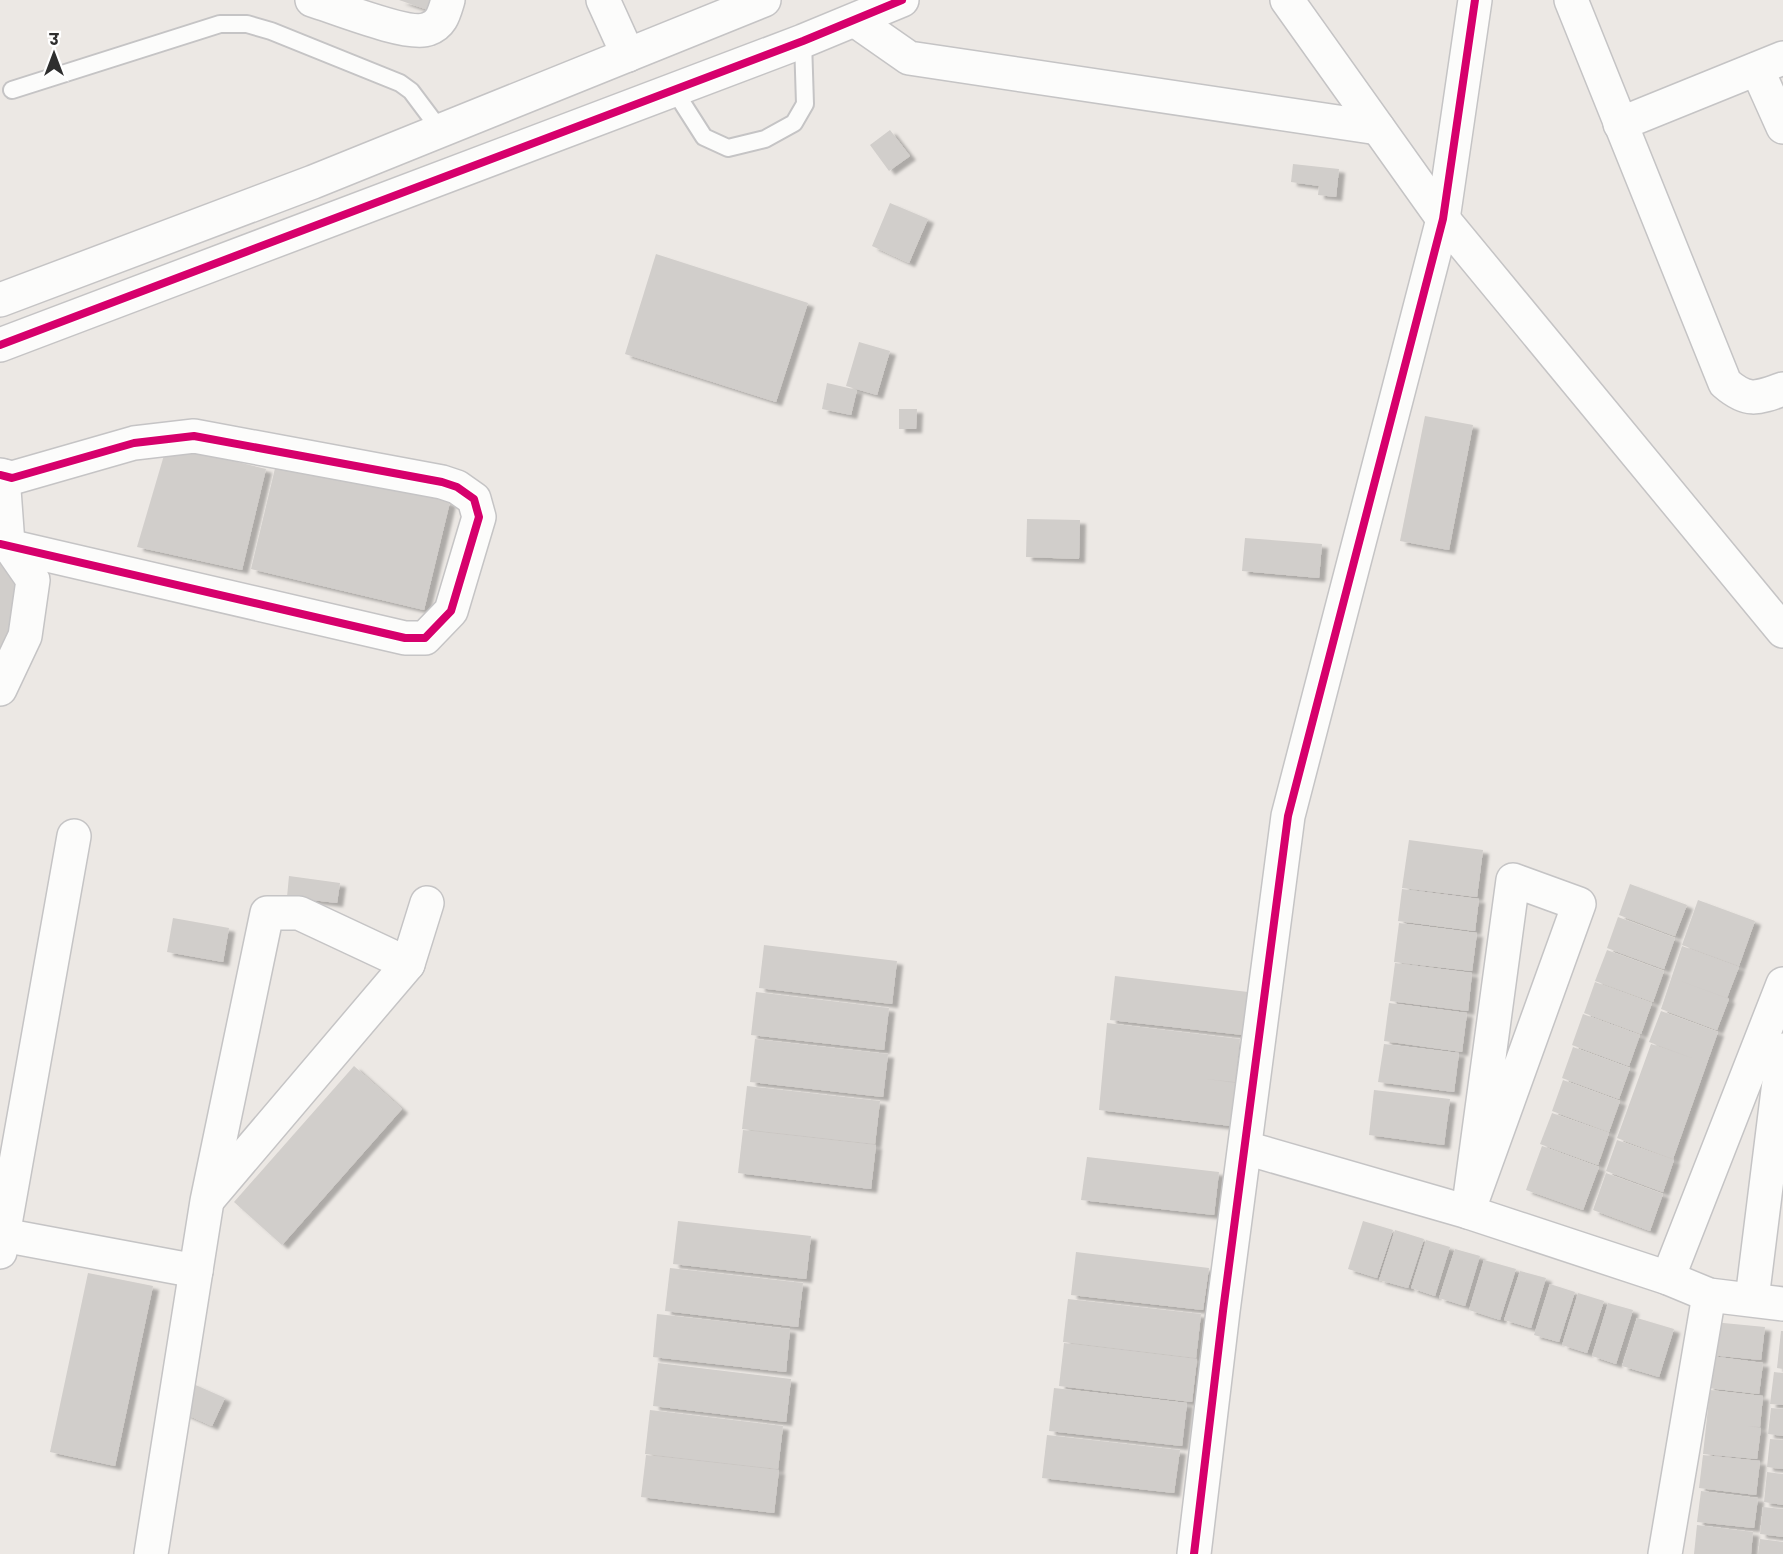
<svg xmlns="http://www.w3.org/2000/svg" width="1783" height="1554" viewBox="0 0 1783 1554" font-family="Poppins,'Noto Sans Devanagari',sans-serif">
<defs>
<filter id="shadow"><feDropShadow dx="6" dy="4" stdDeviation="1.5" flood-color="#0004"/></filter>
</defs>
<rect width="100%" height="100%" fill="#ece8e4"/>
<g fill="#d1cecb" filter="url(#shadow)">
<path d="M399,0H432L428,10Z"/>
<path d="M890,130L910,156L889,171L870,145Z"/>
<path d="M1293,164L1339,169L1336,197L1318,195L1319,186L1291,182Z"/>
<path d="M890,203L928,219L909,263L872,246Z"/>
<path d="M656,254L808,303L776,402L625,354Z"/>
<path d="M859,342L890,351L877,395L846,386Z"/>
<path d="M827,383L857,390L851,415L822,409Z"/>
<path d="M899,409H917L916,429H899Z"/>
<path d="M1425,416L1473,425L1449,550L1400,541Z"/>
<path d="M167,445L266,469L242,570L137,547Z"/>
<path d="M277,460L450,502L424,610L251,569Z"/>
<path d="M1027,519L1080,520L1079,559L1026,557Z"/>
<path d="M1245,538L1322,544L1319,578L1242,571Z"/>
<path d="M0,562H5L23,578L9,653L0,647Z"/>
<path d="M1409,840L1483,850L1477,897L1402,888Z"/>
<path d="M289,876L340,883L337,903L287,897Z"/>
<path d="M1630,884L1687,905L1675,936L1619,915Z"/>
<path d="M1402,889L1479,899L1475,931L1398,921Z"/>
<path d="M1698,900L1755,921L1739,966L1682,945Z"/>
<path d="M1618,917L1675,938L1664,969L1607,948Z"/>
<path d="M173,918L229,928L223,962L167,952Z"/>
<path d="M1399,923L1477,933L1472,971L1394,962Z"/>
<path d="M764,945L897,961L892,1004L759,988Z"/>
<path d="M1682,946L1739,967L1727,998L1675,979L1729,999L1717,1030L1661,1009Z"/>
<path d="M1607,950L1664,971L1653,1002L1595,981Z"/>
<path d="M1395,963L1472,973L1468,1011L1390,1001Z"/>
<path d="M1115,976L1248,992L1243,1035L1110,1020Z"/>
<path d="M1595,982L1652,1003L1641,1034L1584,1013Z"/>
<path d="M756,992L889,1008L884,1050L751,1035Z"/>
<path d="M1389,1003L1467,1013L1462,1052L1384,1041Z"/>
<path d="M1661,1011L1718,1032L1673,1159L1617,1138L1651,1044L1692,1058L1649,1042Z"/>
<path d="M1583,1014L1640,1035L1629,1066L1572,1045Z"/>
<path d="M1107,1023L1240,1039L1235,1082L1206,1079L1236,1083L1231,1126L1099,1110Z"/>
<path d="M755,1039L888,1054L883,1097L750,1082Z"/>
<path d="M1384,1044L1459,1053L1454,1092L1378,1082Z"/>
<path d="M1573,1047L1630,1068L1619,1099L1562,1078Z"/>
<path d="M354,1066L402,1109L282,1245L234,1202Z"/>
<path d="M1563,1080L1620,1101L1609,1132L1552,1111Z"/>
<path d="M747,1086L880,1101L875,1144L742,1129Z"/>
<path d="M1374,1090L1450,1099L1444,1145L1369,1135Z"/>
<path d="M1552,1113L1609,1133L1598,1165L1540,1144Z"/>
<path d="M743,1130L876,1145L871,1189L738,1173Z"/>
<path d="M1617,1140L1674,1160L1663,1192L1606,1171Z"/>
<path d="M1542,1146L1599,1167L1583,1210L1526,1190Z"/>
<path d="M1087,1157L1219,1172L1214,1215L1081,1200Z"/>
<path d="M1606,1173L1663,1194L1650,1231L1593,1210Z"/>
<path d="M678,1221L811,1236L806,1279L673,1264Z"/>
<path d="M1363,1221L1393,1230L1377,1278L1348,1269Z"/>
<path d="M1395,1230L1424,1239L1408,1288L1379,1280Z"/>
<path d="M1426,1240L1450,1247L1435,1296L1411,1288Z"/>
<path d="M1455,1249L1480,1256L1465,1306L1439,1298Z"/>
<path d="M1076,1252L1209,1268L1203,1310L1071,1295Z"/>
<path d="M1484,1260L1516,1269L1500,1320L1469,1310Z"/>
<path d="M670,1268L803,1283L798,1327L665,1311Z"/>
<path d="M1520,1271L1546,1278L1531,1328L1504,1320Z"/>
<path d="M88,1273L153,1286L115,1466L50,1452Z"/>
<path d="M1550,1284L1575,1292L1559,1342L1534,1335Z"/>
<path d="M1578,1293L1604,1301L1587,1353L1562,1345Z"/>
<path d="M1068,1299L1201,1314L1196,1358L1063,1342Z"/>
<path d="M1608,1303L1633,1310L1616,1364L1592,1356Z"/>
<path d="M657,1314L790,1329L786,1372L653,1357Z"/>
<path d="M1637,1318L1674,1329L1659,1377L1622,1366Z"/>
<path d="M1713,1322L1765,1327L1761,1360L1710,1355Z"/>
<path d="M1781,1331H1783V1369L1777,1368Z"/>
<path d="M1064,1343L1197,1359L1192,1402L1059,1386Z"/>
<path d="M1711,1356L1763,1363L1759,1394L1708,1388Z"/>
<path d="M658,1363L791,1379L786,1422L653,1406Z"/>
<path d="M1774,1372L1783,1373V1405L1770,1404Z"/>
<path d="M191,1383L225,1398L212,1426L178,1411Z"/>
<path d="M1054,1388L1187,1403L1182,1446L1049,1431Z"/>
<path d="M1710,1390L1763,1396L1760,1427L1748,1426L1761,1428L1757,1459L1703,1454Z"/>
<path d="M1771,1408L1783,1409V1436L1768,1434Z"/>
<path d="M650,1410L783,1426L778,1469L645,1454Z"/>
<path d="M1047,1435L1180,1450L1174,1493L1042,1478Z"/>
<path d="M1770,1439L1783,1440V1469L1767,1467Z"/>
<path d="M646,1455L779,1470L774,1513L641,1497Z"/>
<path d="M1703,1455L1760,1461L1756,1495L1699,1488Z"/>
<path d="M1767,1472L1783,1474V1505L1764,1502Z"/>
<path d="M1701,1491L1758,1498L1754,1528L1697,1522Z"/>
<path d="M1763,1507L1783,1509V1537L1760,1534Z"/>
<path d="M1697,1525L1753,1532L1751,1554H1694Z"/>
<path d="M1760,1539L1783,1542V1554H1758Z"/>
</g>
<g fill="none" stroke-linecap="round" stroke-linejoin="round">
<g stroke="#c5c4c5" stroke-width="20">
<g id="service">
<path d="M12,90L220,24H247L271,31L400,83L411,91L441,131"/>
<path d="M674,90L704,137L728,148L765,139L794,123L805,104L803,41"/>
</g>
</g>
<g stroke="#c5c4c5" stroke-width="36">
<g id="minor">
<path d="M312,0C335,7 409,37 428,29C442,24 444,13 448,0"/>
<path d="M603,0L628,55"/>
<path d="M1287,0L1443,219L1783,631"/>
<path d="M1571,0L1725,383C1747,402 1756,399 1783,389"/>
<path d="M856,21L909,58L1378,128"/>
<path d="M1757,69L1783,127"/>
<path d="M1620,124L1783,58"/>
<path d="M0,475L12,478L134,443L194,436L442,482L457,487L474,499L479,517L451,611L425,638H405L0,544"/>
<path d="M0,689L25,636L33,580L8,544L3,476"/>
<path d="M1513,880L1579,904L1468,1212Z"/>
<path d="M1246,1148L1468,1212L1668,1278L1709,1295L1783,1304"/>
<path d="M210,1197L408,964L427,903"/>
<path d="M3,1235L196,1271"/>
<path d="M0,1252L74,836"/>
<path d="M1668,1278L1783,984"/>
<path d="M1752,1299L1783,1050"/>
<path d="M151,1554L207,1201L267,913H299L408,964"/>
<path d="M1194,1554L1223,1311L1288,816L1443,219L1475,0"/>
<path d="M1665,1554L1709,1295"/>
</g>
</g>
<g stroke="#c5c4c5" stroke-width="36">
<g id="tertiary">
<path d="M0,300L313,182L764,0"/>
<path d="M0,345L803,41L902,0"/>
</g>
</g>
<use href="#service" stroke="#fcfcfb" stroke-width="16"/>
<use href="#minor" stroke="#fcfcfb" stroke-width="33"/>
<use href="#tertiary" stroke="#fcfcfb" stroke-width="33"/>
<g stroke="#fff" stroke-width="11">
<g id="cycleway">
<path d="M0,345L803,41L902,0"/>
<path d="M0,475L12,478L134,443L194,436L442,482L457,487L474,499L479,517L451,611L425,638H405L0,544"/>
<path d="M1194,1554L1223,1311L1288,816L1443,219L1475,0"/>
</g>
</g>
<use href="#cycleway" stroke="#d6006c" stroke-width="8"/>
</g>
<g transform="translate(54 54)" stroke="#ffffff" stroke-width="4.5" paint-order="stroke">
<path d="M0-4.5L10 22L0 15L-10 22Z" fill="#2e2e2e"/>
<text y="-9" font-size="16" font-weight="bold" text-anchor="middle" fill="#2e2e2e">उ</text>
</g>
</svg>
